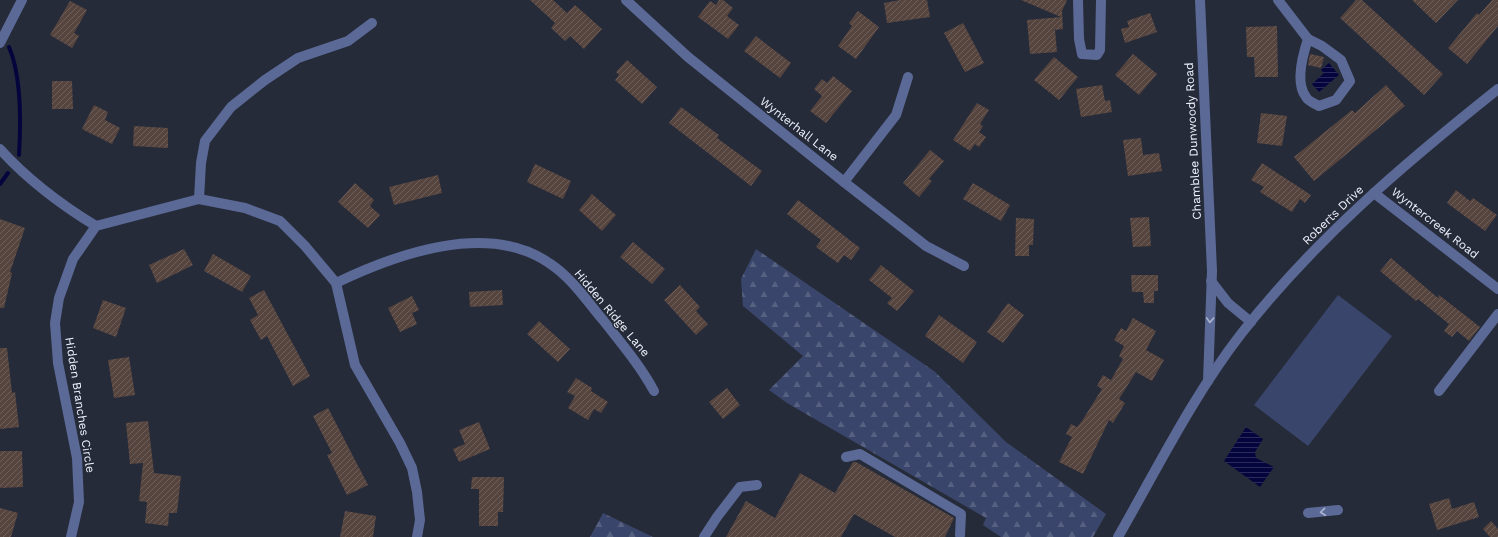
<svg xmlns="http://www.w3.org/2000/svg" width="1498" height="537" viewBox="0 0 1498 537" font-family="'Work Sans',sans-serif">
<defs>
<pattern id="forest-firs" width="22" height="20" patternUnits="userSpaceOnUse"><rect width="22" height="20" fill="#39456a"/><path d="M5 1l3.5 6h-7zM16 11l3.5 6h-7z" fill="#566080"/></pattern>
<pattern id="water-rules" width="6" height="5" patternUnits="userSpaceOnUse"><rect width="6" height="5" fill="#05053e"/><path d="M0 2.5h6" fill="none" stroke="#2a2a5b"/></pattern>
<pattern id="building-hatch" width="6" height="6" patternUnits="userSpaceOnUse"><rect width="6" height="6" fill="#56443e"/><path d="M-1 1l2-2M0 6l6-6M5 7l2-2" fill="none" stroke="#6f5f5b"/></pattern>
</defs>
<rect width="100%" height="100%" fill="#262b39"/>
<g fill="url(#forest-firs)">
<path d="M756,249L934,371L1006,442L1106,514L1093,537H1001L983,525L986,518L787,403L769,390L803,356L743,306L741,279Z"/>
<path d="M603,513L653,537H590Z"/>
</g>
<path fill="#39456a" d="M1338,295L1392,336L1308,446L1254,405Z"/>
<g fill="url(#water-rules)">
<path d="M1329,63L1339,75L1319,92L1312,84L1324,73L1321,70Z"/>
<path d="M1246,427L1263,439L1255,452L1256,458L1274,467L1260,487L1224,461Z"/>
</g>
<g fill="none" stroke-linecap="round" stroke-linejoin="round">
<g stroke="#05053e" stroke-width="4">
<path d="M9,47C22,77 21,122 19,155"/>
<path d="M0,184L8,173"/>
</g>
</g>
<g fill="url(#building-hatch)">
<path d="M530,0H553L567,13L575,5L602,29L584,49L570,36L565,41L551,28L555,23Z"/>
<path d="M719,0H723L733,8L727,16L739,25L728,39L698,17L710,1L716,5Z"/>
<path d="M900,0H927L930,17L887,23L884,3Z"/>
<path d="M1021,0H1067L1062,11L1063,29L1055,30L1057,52L1030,54L1027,20L1061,17Z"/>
<path d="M1356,0H1362L1443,74L1424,95L1340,18Z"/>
<path d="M1412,0H1458L1436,23Z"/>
<path d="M1492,0H1498V26L1467,64L1448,48L1477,13L1479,15Z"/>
<path d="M70,1L87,10L74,33L79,36L72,48L50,35Z"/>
<path d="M858,11L879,27L856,59L838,46L852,26L849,23Z"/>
<path d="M1150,13L1157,32L1125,43L1121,29L1129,27L1127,21Z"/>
<path d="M963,23L984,63L965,72L944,33Z"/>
<path d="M1277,26L1278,77H1255L1254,57H1247L1246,27Z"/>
<path d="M756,36L791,63L780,78L744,51Z"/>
<path d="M1133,54L1157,74L1139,95L1115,75Z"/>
<path d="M1310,54L1324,57L1321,68L1308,65Z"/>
<path d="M1054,57L1078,77L1059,100L1034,80Z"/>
<path d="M627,60L657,87L642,104L615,80L619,75L616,72Z"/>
<path d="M833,76L852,91L826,123L810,111L822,96L814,89L822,79L827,83Z"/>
<path d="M52,81H72L73,109H52Z"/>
<path d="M1102,85L1105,101L1110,100L1112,112L1081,117L1076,89Z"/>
<path d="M1386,85L1405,106L1314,181L1294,157L1352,110L1355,113Z"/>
<path d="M977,103L989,110L980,124L983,126L979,132L986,137L979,147L975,144L970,151L953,140Z"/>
<path d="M94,105L108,112L105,120L120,128L112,144L82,129Z"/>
<path d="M681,107L719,135L717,138L762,171L751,186L669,123Z"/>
<path d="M1261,113L1287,116L1282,146L1257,143Z"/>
<path d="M134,126L168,128V148L133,146Z"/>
<path d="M1141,138L1143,155L1159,153L1162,171L1128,176L1123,140Z"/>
<path d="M930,150L944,161L929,179L932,181L919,197L903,183Z"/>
<path d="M1262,163L1311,195L1305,203L1300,199L1292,212L1260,192L1264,187L1251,180Z"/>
<path d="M535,164L571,181L563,199L527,182Z"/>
<path d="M438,175L442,193L394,205L389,187Z"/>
<path d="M355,183L374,200L370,206L380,215L368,228L338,202Z"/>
<path d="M973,183L1010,205L1001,221L963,199Z"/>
<path d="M1456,190L1470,201L1473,198L1497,215L1485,231L1447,203Z"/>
<path d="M592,194L616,215L602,231L579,210Z"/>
<path d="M798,200L860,248L851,260L844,255L838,263L816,247L821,240L787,214Z"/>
<path d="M1149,217L1151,246L1133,247L1130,218Z"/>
<path d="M1016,218L1034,219L1033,245H1029V256H1015Z"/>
<path d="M0,219L25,228L10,272L12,273L4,308H0Z"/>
<path d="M633,242L665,269L652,284L620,257Z"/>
<path d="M184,249L193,265L157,283L149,265Z"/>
<path d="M213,254L251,276L242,292L204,271Z"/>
<path d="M1391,258L1438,298L1439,295L1480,327L1469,341L1457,331L1452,337L1444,331L1449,324L1418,299L1416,301L1380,271Z"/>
<path d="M881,265L914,291L897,311L887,303L892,298L869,280Z"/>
<path d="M1131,275H1158V291H1154V303H1144L1143,292H1132Z"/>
<path d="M680,285L700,307L696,311L708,324L696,335L664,300Z"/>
<path d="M264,290L310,376L293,386L267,336L261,340L250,320L258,315L249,298Z"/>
<path d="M502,290L503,305L470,307L469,292Z"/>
<path d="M412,296L419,310L412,313L417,324L400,332L388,308Z"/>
<path d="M103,300L126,308L116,337L93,328Z"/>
<path d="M1008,303L1024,315L1003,343L987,332Z"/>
<path d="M939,315L977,342L963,363L925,336Z"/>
<path d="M1133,318L1156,331L1146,350L1164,360L1152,381L1136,372L1119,399L1125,403L1113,423L1109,420L1083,474L1059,462L1072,437L1066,434L1071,424L1077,427L1082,421L1102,389L1097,386L1103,375L1111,380L1123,359L1119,356L1124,346L1114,340L1121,328L1126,331Z"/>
<path d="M539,321L570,349L558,362L527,334Z"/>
<path d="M0,348H7L12,393L15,392L19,427L0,429Z"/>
<path d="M129,357L135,395L114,398L108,360Z"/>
<path d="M576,378L592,388L591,391L608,402L601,413L594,409L588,420L568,408L575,396L567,392Z"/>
<path d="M727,388L740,405L723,419L709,402Z"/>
<path d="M328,408L368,485L347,495L327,455L332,453L313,416Z"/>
<path d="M148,421L154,473L181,476L177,513H169L168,526L145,523L147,502L139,501L143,463L130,464L126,423Z"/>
<path d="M479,422L490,449L459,462L453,449L465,444L459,430Z"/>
<path d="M0,451H22L23,487L0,488Z"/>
<path d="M853,462H856L954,518L945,537H895L854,514L841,537H726L746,501L775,518L800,473L835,493Z"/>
<path d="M472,477H504L503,512H498V526H479V489H471Z"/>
<path d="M1449,498L1452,509L1474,502L1479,517L1437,530L1429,504Z"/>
<path d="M0,508L18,513L11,537H0Z"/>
<path d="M345,511L376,516L373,537H340Z"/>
<path d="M1491,521L1498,529V537H1490L1483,529Z"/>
</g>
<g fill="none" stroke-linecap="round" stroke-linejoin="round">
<g stroke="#5b6997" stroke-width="10">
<path d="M626,0L688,57L844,182L926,246L964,266"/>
<path d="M1078,0L1079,39L1082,54L1097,55L1100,50L1101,0"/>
<path d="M1200,0L1212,271L1208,381"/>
<path d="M1278,0L1308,39"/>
<path d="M1308,39L1322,46L1341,60L1350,81L1336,100L1319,106C1315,104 1308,101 1306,97C1295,83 1303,54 1308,39Z"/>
<path d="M0,43L22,0"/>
<path d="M0,149C28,180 60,204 96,226"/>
<path d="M844,182L896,115L908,77"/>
<path d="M1374,193L1498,289"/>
<path d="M199,199L201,163L205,141L231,107L265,80L298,58L348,41L372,23"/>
<path d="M1211,281L1228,303L1251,322"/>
<path d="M336,283C396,254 488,221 549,263C571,277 587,301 603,320C621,343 640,365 654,391"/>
<path d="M1439,391L1498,314"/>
<path d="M846,457L860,454L961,514L960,535"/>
<path d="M1308,513L1338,510"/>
<path d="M71,537L79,502L77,458L58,363L55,323L59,298L73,259L96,226L199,199L245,208L280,221L305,246L336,283L355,365L400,443L412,468L417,492L420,520L417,537"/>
<path d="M704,537L717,517L740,487L757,485"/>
<path d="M1118,537C1157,469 1193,396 1241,334C1315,239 1405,163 1498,89"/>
</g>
</g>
<defs><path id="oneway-chevron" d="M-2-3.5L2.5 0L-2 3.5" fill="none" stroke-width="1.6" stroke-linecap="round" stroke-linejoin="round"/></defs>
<g stroke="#acb4cf">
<use href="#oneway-chevron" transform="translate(1210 320) rotate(92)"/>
<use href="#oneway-chevron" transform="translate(1323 512) rotate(174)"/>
</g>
<g text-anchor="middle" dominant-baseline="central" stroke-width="3" stroke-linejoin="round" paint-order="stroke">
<g font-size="12" fill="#eef2fc" stroke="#262b39">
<text transform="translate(799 129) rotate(38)">Wynterhall Lane</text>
<text transform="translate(1193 141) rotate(-93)">Chamblee Dunwoody Road</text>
<text transform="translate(1333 215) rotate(-44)">Roberts Drive</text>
<text transform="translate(1435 223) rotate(38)">Wyntercreek Road</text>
<text transform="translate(612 313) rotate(50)">Hidden Ridge Lane</text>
<text transform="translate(80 405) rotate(81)">Hidden Branches Circle</text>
</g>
</g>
</svg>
